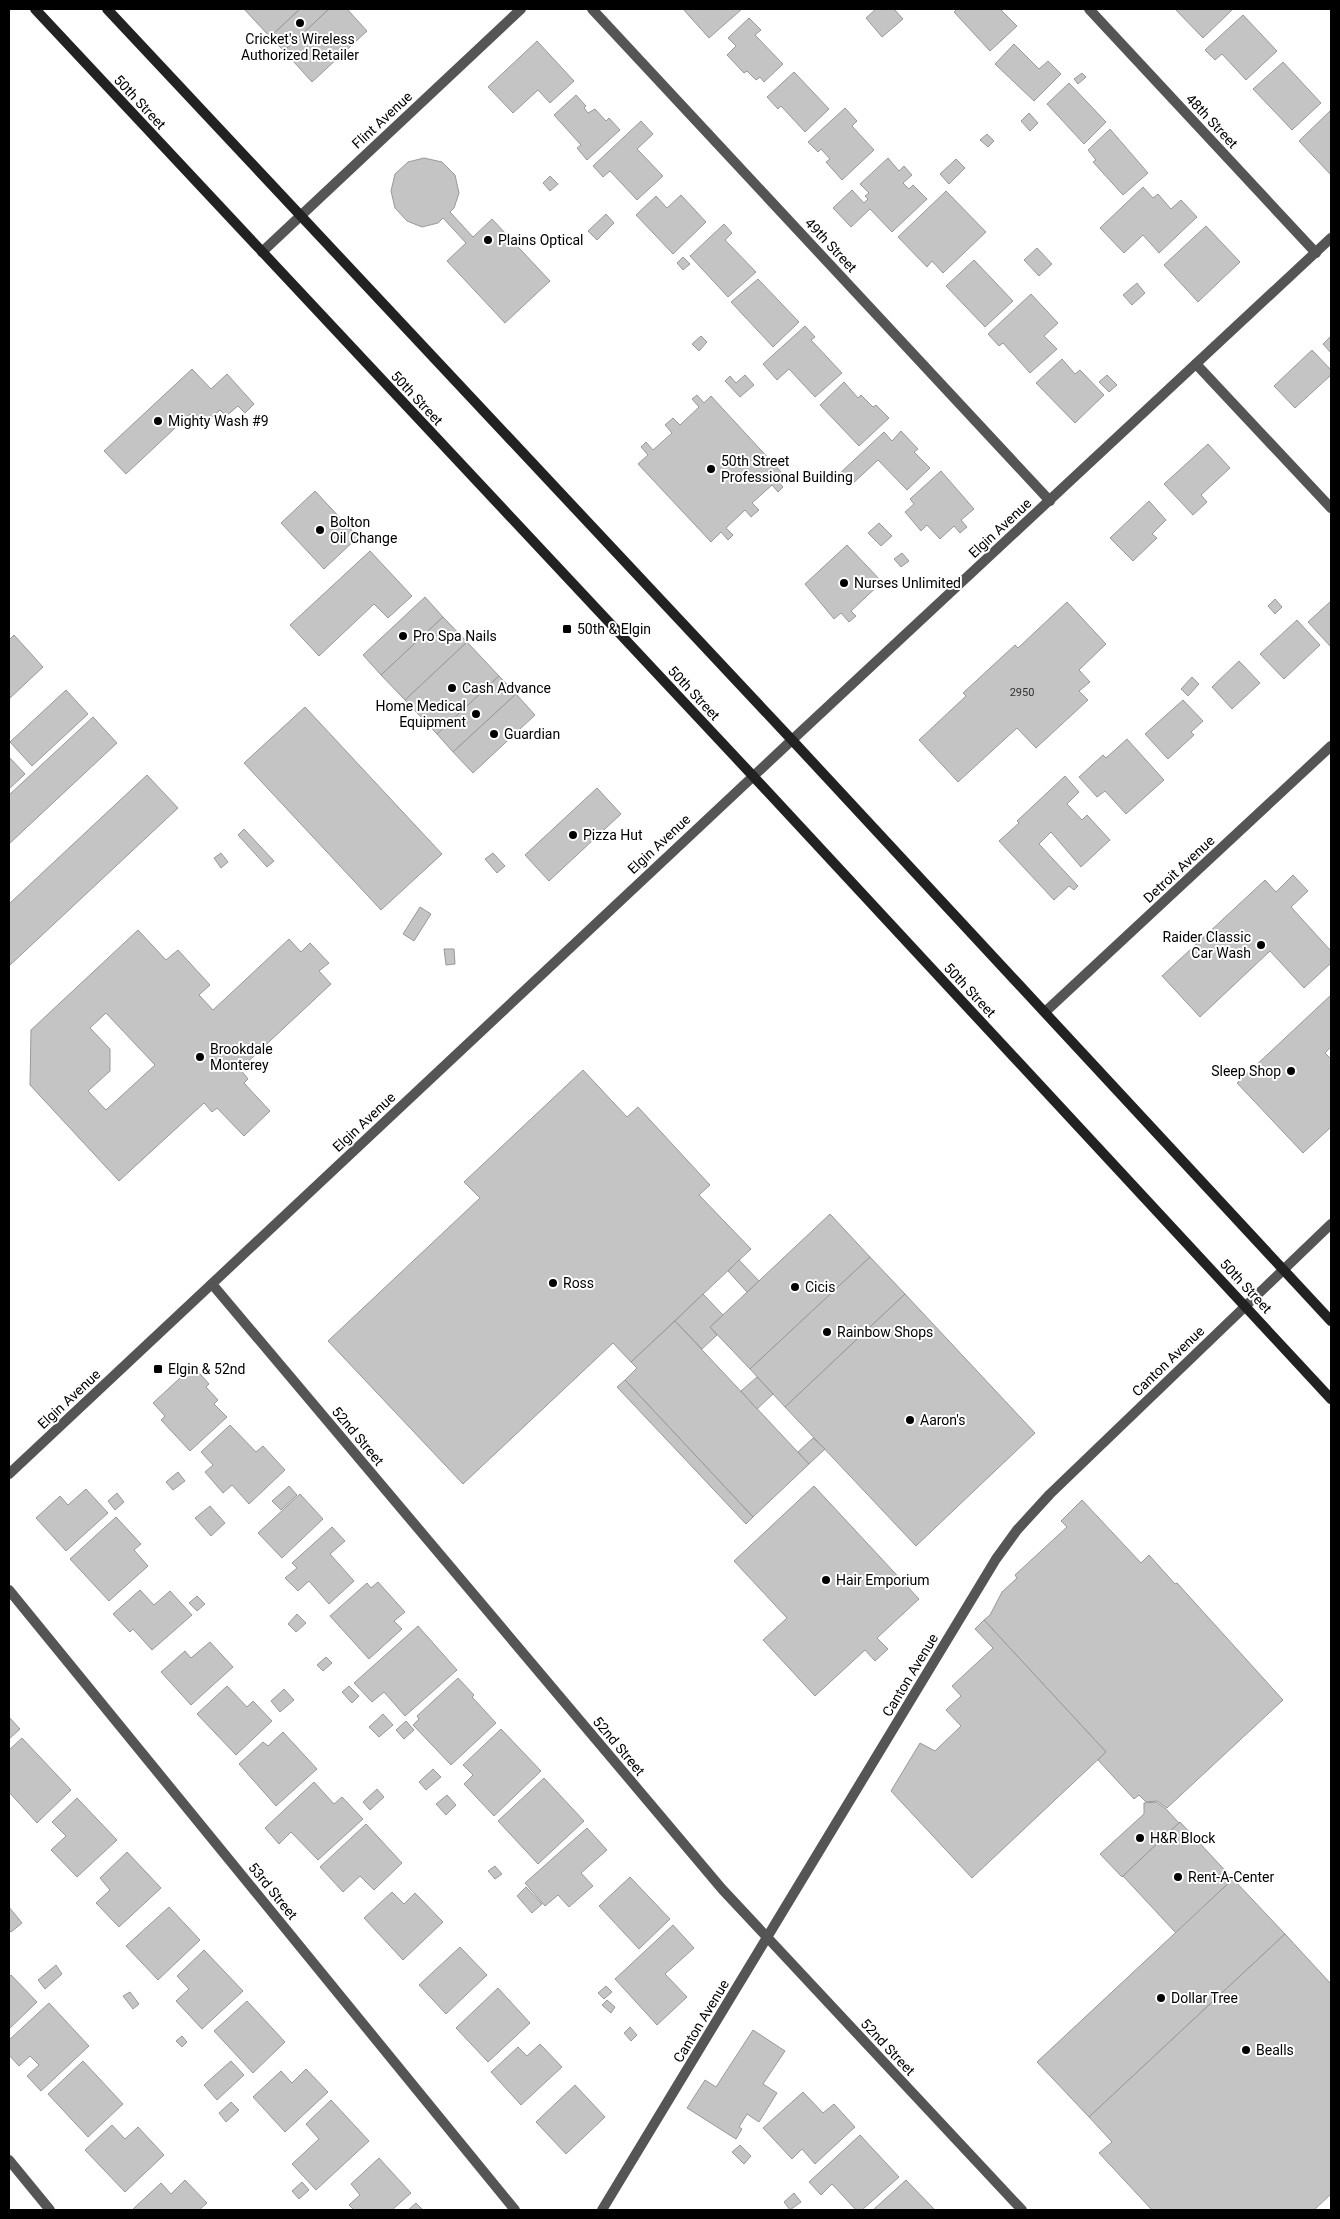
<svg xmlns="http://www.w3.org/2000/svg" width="1340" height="2219" viewBox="0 0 1340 2219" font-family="Roboto,sans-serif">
<rect width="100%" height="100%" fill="#fff"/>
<g fill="#c4c4c4" stroke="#999" fill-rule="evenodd">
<path d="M244,9H300L270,37Z"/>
<path d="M300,9H329L284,51L270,37Z"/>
<path d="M329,9H347L367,31L312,82L284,51Z"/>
<path d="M683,9H742L709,38Z"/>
<path d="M876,9H894L903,19L882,37L866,18Z"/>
<path d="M957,9H1000L1017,26L990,51L954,12Z"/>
<path d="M1175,9H1233L1203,38Z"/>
<path d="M1243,15L1277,51L1246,80L1222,54L1215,60L1205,50Z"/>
<path d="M749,18L761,30L755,35L783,64L764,82L760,77L756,80L747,71L744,73L727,55L736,46L728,38Z"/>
<path d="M537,41L574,81L550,103L538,90L513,113L488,87Z"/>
<path d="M1014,44L1039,69L1048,61L1061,74L1034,101L995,64Z"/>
<path d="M1283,62L1321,103L1292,130L1253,89Z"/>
<path d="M794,72L829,109L805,132L781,106L778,109L767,97Z"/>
<path d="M1082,73L1086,77L1078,84L1074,79Z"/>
<path d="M1069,83L1106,122L1084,144L1047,104Z"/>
<path d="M576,95L586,106L584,108L588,113L595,109L606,121L609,118L620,130L587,160L577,148L581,145L554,115Z"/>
<path d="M845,108L857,121L852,126L874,150L842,180L826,162L830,159L821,149L818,152L808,142Z"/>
<path d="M1331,110V175L1299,141Z"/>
<path d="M1029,113L1038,123L1030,131L1021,121Z"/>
<path d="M641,121L653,134L637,149L663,176L637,200L610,171L603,177L593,166Z"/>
<path d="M1110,129L1148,173L1123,195L1093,162L1096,160L1088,150Z"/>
<path d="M987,134L994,141L988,147L980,140Z"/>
<path d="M424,158L442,162L455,175L459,193L454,208L450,212L473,237L492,219L550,281L505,323L447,261L466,243L443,218L438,223L422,227L407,221L395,208L391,191L395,174L408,162Z"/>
<path d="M888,158L899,171L904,166L912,175L903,183L909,189L913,185L927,199L892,232L870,209L851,227L833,208L852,190L864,203L868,199L865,196L869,193L860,184Z"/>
<path d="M956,159L965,168L949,184L940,174Z"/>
<path d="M550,176L558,184L550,191L543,183Z"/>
<path d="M1143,187L1153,198L1158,194L1171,209L1181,200L1197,217L1159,253L1143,235L1124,253L1100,228Z"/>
<path d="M946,191L986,232L943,273L932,261L927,267L898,237Z"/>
<path d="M681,195L706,222L673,254L636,215L656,196L667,208Z"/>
<path d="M606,214L614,223L597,240L588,231Z"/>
<path d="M724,224L732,233L725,240L756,272L728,297L690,256Z"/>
<path d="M1206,226L1240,262L1198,302L1164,265Z"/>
<path d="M1037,248L1052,264L1039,276L1024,260Z"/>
<path d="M683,257L690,264L683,270L677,263Z"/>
<path d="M974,260L1013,301L985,327L946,286Z"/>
<path d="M758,279L799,322L773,347L731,302Z"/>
<path d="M1137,283L1145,293L1132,305L1123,295Z"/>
<path d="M1031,294L1058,323L1044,336L1057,349L1030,373L1003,343L999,346L988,334Z"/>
<path d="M805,326L815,337L811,340L842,373L815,397L789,369L777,380L763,364Z"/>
<path d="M701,336L707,342L699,351L692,344Z"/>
<path d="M1331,336V353L1323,344Z"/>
<path d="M1312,350L1331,370V375L1295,408L1274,386Z"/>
<path d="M1062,359L1075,374L1080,370L1104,395L1075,423L1036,383Z"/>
<path d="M192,369L211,389L227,374L254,404L245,413L238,406L226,416L220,410L202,426L190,414L126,474L104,451Z"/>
<path d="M745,375L754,385L740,397L725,381L730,376L736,383Z"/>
<path d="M1107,375L1117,385L1109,392L1099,382Z"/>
<path d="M844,382L858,398L861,395L873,407L876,405L889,418L859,446L820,405Z"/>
<path d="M697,395L704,403L711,396L783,474L777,480L783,487L778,492L772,485L752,503L759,510L751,517L745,510L726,528L733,535L728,540L721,532L711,542L638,464L648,455L641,447L646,442L653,450L672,433L665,425L673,418L680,425L699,407L692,399Z"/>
<path d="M901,431L918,449L914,452L930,468L907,490L878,460L849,487L838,475L884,432L892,441Z"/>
<path d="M1208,444L1230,468L1201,495L1207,502L1193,515L1164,484Z"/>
<path d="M941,471L974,509L961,520L967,527L960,533L954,526L940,539L927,525L921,531L905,512L914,504L910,499Z"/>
<path d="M315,491L358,537L324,569L281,523Z"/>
<path d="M1149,501L1166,520L1152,534L1157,538L1133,561L1110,538Z"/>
<path d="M879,523L892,536L881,546L868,533Z"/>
<path d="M847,545L882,582L851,611L856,616L849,622L841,613L834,619L805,584Z"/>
<path d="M370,551L412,596L388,618L374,604L319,656L290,625Z"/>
<path d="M902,553L909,561L901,567L894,559Z"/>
<path d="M425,597L443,617L381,675L363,655Z"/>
<path d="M1275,599L1282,607L1275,614L1268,606Z"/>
<path d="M1331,601V647L1308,622Z"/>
<path d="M1067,602L1106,644L1079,670L1090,682L1079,691L1088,700L1036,748L1017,728L958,782L919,740L966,696L963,693L1015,645L1018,648Z"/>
<path d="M443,617L467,642L405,700L381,675Z"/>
<path d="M1297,620L1320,645L1284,679L1260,654Z"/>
<path d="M14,635L43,667L9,699V640Z"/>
<path d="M467,642L499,676L437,734L405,700Z"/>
<path d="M1239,661L1260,683L1232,709L1212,687Z"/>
<path d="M499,676L516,694L453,752L437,734Z"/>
<path d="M1192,677L1199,684L1188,696L1181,689Z"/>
<path d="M66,690L88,714L32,766L10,742Z"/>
<path d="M516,694L535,715L473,773L453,752Z"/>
<path d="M1183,700L1203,721L1191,732L1194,735L1168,759L1145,734Z"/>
<path d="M305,707L442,854L381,910L244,763Z"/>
<path d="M93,717L117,743L9,844V795Z"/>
<path d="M1127,739L1164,780L1126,814L1105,791L1097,797L1079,777L1103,755L1106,758Z"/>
<path d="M9,757L25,774L9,789Z"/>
<path d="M147,775L178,808L9,966V904Z"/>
<path d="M1065,776L1079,792L1067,804L1082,820L1087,815L1110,840L1081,867L1051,832L1039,844L1078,886L1074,890L1069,886L1054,900L999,841L1019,823L1017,821Z"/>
<path d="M597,788L621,814L549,881L525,855Z"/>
<path d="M244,829L274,861L267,867L238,835Z"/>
<path d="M221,853L228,862L221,868L214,858Z"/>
<path d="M493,853L505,866L497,873L485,859Z"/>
<path d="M1293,875L1308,891L1291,907L1331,951V963L1304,988L1270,951L1200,1017L1162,976L1265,880L1276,892Z"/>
<path d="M420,907L431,914L414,941L403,934Z"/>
<path d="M138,930L166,960L178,950L210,985L199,995L213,1010L289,939L301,952L310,943L329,963L319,971L331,984L240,1069L248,1079L244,1083L270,1111L244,1136L217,1108L212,1112L204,1103L119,1181L30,1085L31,1030ZM106,1013L155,1065L106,1110L88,1091L110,1071V1049L90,1028Z"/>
<path d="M444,949H454L455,964L446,965Z"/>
<path d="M1331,995V1047L1325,1053L1331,1059V1127L1303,1153L1237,1083Z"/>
<path d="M583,1070L627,1117L638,1107L710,1185L699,1195L751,1249L631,1362L613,1343L463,1484L328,1341L480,1198L464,1182Z"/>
<path d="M830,1214L870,1257L750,1369L710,1327Z"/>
<path d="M870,1257L905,1294L785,1407L750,1369Z"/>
<path d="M739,1260L759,1281L747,1292L728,1271Z"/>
<path d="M703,1294L723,1315L710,1327L717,1335L702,1349L675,1321Z"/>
<path d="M905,1294L1035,1433L916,1546L785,1407Z"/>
<path d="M675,1321L809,1464L753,1517L625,1380L637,1368L631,1362Z"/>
<path d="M193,1366L209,1384L206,1387L218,1400L214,1404L227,1417L190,1451L161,1420L165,1416L153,1403Z"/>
<path d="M757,1377L773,1394L757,1409L741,1391Z"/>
<path d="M625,1380L753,1517L746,1524L617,1387Z"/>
<path d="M230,1425L256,1452L263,1446L285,1470L249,1504L232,1485L223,1493L205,1472L213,1465L201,1452Z"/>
<path d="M813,1438L825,1449L809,1464L798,1452Z"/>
<path d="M178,1472L185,1481L173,1490L166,1482Z"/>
<path d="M289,1486L297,1495L281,1510L272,1501Z"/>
<path d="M814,1486L919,1599L877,1638L888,1649L875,1661L865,1650L815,1696L763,1640L787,1618L734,1561Z"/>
<path d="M86,1489L108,1513L66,1551L36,1518L60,1496L68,1505Z"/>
<path d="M117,1493L124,1502L115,1510L108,1501Z"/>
<path d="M300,1494L323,1519L282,1558L258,1533Z"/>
<path d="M1082,1500L1141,1563L1149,1555L1175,1584L1177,1583L1283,1700L1167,1808L1157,1801L1146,1802L1139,1795L1134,1799L1098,1760L1106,1752L984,1620L990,1615L1002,1592L1017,1578L1015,1575L1067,1527L1061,1521Z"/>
<path d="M210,1506L225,1523L211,1536L195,1518Z"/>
<path d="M116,1517L141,1544L134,1550L148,1566L109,1601L70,1559Z"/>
<path d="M332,1527L345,1541L330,1554L354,1581L329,1604L309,1581L298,1591L285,1578L297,1568L292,1563Z"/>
<path d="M378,1582L405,1612L394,1621L402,1629L369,1659L330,1616L367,1583L371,1588Z"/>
<path d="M140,1590L154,1605L170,1591L192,1615L152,1650L133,1629L130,1632L113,1614Z"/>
<path d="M197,1596L205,1604L197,1611L189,1603Z"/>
<path d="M297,1614L306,1623L296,1632L288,1624Z"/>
<path d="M984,1620L1106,1752L972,1878L891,1791L920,1743L935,1751L961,1726L946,1710L961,1696L952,1686L993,1648L975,1629Z"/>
<path d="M418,1626L457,1670L405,1716L384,1692L372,1702L354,1683Z"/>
<path d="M210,1642L233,1667L191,1705L161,1672L185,1651L191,1658Z"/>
<path d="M326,1657L332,1663L323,1671L317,1665Z"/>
<path d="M458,1678L474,1695L472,1697L496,1723L451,1765L413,1725L419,1719L417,1716Z"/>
<path d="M227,1686L247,1707L253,1701L272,1721L236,1755L197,1714Z"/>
<path d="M349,1686L359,1696L352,1703L342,1692Z"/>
<path d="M284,1689L294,1700L280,1712L271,1701Z"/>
<path d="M383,1714L393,1725L379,1737L369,1727Z"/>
<path d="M9,1717L20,1729L9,1739Z"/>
<path d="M406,1721L414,1730L404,1739L396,1730Z"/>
<path d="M501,1729L541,1771L494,1816L464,1784L473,1775L463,1765Z"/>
<path d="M283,1732L317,1769L276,1806L239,1764L263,1742L268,1746Z"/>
<path d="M22,1738L71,1790L37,1823L9,1792V1750Z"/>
<path d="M433,1769L441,1777L426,1790L419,1782Z"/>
<path d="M544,1778L584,1821L538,1864L498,1821Z"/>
<path d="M314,1782L334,1804L342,1797L363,1819L318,1860L291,1832L279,1844L265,1828Z"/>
<path d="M377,1789L384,1797L370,1810L363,1802Z"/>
<path d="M447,1795L456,1805L446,1815L436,1804Z"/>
<path d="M77,1798L117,1840L77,1877L51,1850L66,1836L52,1822Z"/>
<path d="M1156,1802L1166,1809L1179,1823L1122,1877L1100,1854L1144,1814V1803Z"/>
<path d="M1180,1822L1233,1879L1176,1933L1123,1876Z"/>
<path d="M366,1824L402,1863L374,1890L360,1876L343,1892L320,1867Z"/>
<path d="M587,1828L607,1850L581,1873L593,1886L569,1907L558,1895L545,1906L525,1883Z"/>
<path d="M127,1852L161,1888L119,1927L96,1903L110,1890L100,1878Z"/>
<path d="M495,1866L502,1874L495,1879L488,1871Z"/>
<path d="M630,1877L670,1919L639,1949L599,1906Z"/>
<path d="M1233,1879L1285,1934L1089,2117L1037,2062Z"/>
<path d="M526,1887L542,1904L532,1913L517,1896Z"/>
<path d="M392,1892L404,1904L415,1893L443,1922L403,1960L364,1918Z"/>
<path d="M9,1907L22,1923L11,1932L9,1930Z"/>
<path d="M169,1907L200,1940L158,1980L126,1946Z"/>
<path d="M673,1925L694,1948L665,1974L687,1997L657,2025L615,1979Z"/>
<path d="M1285,1934L1331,1984V2194L1314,2210H1152L1099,2153L1112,2142L1089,2117Z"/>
<path d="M460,1947L487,1975L446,2014L419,1985Z"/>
<path d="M204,1950L243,1991L202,2029L176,2001L189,1989L177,1976Z"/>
<path d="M56,1965L62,1974L45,1989L38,1980Z"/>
<path d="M11,1975L37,2002L9,2029V1977Z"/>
<path d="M606,1986L612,1992L604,1999L598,1993Z"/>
<path d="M498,1988L530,2023L488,2062L456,2028Z"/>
<path d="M130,1992L139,2004L133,2009L123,1996Z"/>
<path d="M607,2000L615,2007L611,2013L602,2005Z"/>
<path d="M247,2001L285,2042L253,2073L214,2031Z"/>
<path d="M49,2003L89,2046L41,2091L27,2076L39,2065L30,2056L19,2066L9,2055V2040Z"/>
<path d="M630,2027L637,2035L631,2041L624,2033Z"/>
<path d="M753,2030L785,2051L763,2084L777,2093L759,2122L747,2114L739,2127L742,2129L736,2139L687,2108L705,2080L716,2087Z"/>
<path d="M182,2036L187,2042L182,2047L176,2041Z"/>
<path d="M540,2044L562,2067L521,2105L491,2072L518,2047L527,2056Z"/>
<path d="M83,2061L123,2104L88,2137L48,2094Z"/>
<path d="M231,2061L244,2075L217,2100L204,2085Z"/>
<path d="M306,2069L328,2092L285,2132L253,2097L281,2071L292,2083Z"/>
<path d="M575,2085L605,2117L566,2154L536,2122Z"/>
<path d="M803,2092L823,2113L834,2104L855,2127L815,2164L802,2149L792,2159L763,2128Z"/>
<path d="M331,2100L369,2141L316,2190L292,2164L319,2139L306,2124Z"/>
<path d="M231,2102L239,2110L226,2122L219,2113Z"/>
<path d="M112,2125L125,2139L138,2127L164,2155L125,2192L85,2150Z"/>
<path d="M860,2135L899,2177L862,2210H856L832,2184L821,2195L809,2182Z"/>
<path d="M740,2145L751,2156L744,2164L732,2152Z"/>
<path d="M379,2158L411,2193L392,2210H354L349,2205L360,2195L351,2184Z"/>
<path d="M185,2180L207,2203L199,2210H132L161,2183L171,2194Z"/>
<path d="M906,2180L935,2210H873Z"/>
<path d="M302,2182L309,2190L299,2199L292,2191Z"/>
<path d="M794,2193L801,2202L790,2210L784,2202Z"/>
<path d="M416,2203L423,2210H408Z"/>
</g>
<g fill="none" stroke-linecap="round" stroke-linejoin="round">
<g stroke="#555" stroke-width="10">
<path d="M592,9L1050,501"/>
<path d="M1089,9L1316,253"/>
<path d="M1196,364L1331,508"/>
<path d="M792,740L1331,238"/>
<path d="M1045,1012L1331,746"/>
<path d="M212,1284L722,1889L1022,2210"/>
<path d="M9,1590L515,2210"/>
<path d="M9,2160L50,2210"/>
<path d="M602,2210L996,1559L1017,1530L1050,1494L1331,1224"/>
</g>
<g stroke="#555" stroke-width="10">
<path d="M262,252L521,9"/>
<path d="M9,1474L792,740"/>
</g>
<g stroke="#222" stroke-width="10">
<path d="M35,9L753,776L1331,1399"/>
<path d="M107,9L792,740L1331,1321"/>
</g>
</g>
<g fill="#000" stroke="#fff" stroke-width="2">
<circle cx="300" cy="23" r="5"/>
<circle cx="488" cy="240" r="5"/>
<circle cx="158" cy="421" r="5"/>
<circle cx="711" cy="469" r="5"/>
<circle cx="320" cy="530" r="5"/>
<circle cx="844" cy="583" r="5"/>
<rect x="562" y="624" width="10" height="10" rx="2.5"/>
<circle cx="403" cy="636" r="5"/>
<circle cx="452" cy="688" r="5"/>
<circle cx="476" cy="714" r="5"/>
<circle cx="494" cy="734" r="5"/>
<circle cx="573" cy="835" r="5"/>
<circle cx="1261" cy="945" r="5"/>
<circle cx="200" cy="1057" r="5"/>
<circle cx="1291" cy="1071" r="5"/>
<circle cx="553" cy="1283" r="5"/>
<circle cx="795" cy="1287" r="5"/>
<circle cx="827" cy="1332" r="5"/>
<rect x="153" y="1364" width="10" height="10" rx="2.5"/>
<circle cx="910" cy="1420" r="5"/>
<circle cx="826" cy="1580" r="5"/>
<circle cx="1140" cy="1838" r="5"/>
<circle cx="1178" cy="1877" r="5"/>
<circle cx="1161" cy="1998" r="5"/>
<circle cx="1246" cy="2050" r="5"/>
</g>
<g text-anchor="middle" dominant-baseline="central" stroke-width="4" stroke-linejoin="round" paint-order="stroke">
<g font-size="11" fill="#313131">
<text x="1022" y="692">2950</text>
</g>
<g font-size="14" fill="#000" stroke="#fff" text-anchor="start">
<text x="300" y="39" text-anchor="middle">Cricket's Wireless<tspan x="300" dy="16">Authorized Retailer</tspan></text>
<text x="498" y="240">Plains Optical</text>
<text x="168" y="421">Mighty Wash #9</text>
<text x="721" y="461">50th Street<tspan x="721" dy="16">Professional Building</tspan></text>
<text x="330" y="522">Bolton<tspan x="330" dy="16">Oil Change</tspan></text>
<text x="854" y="583">Nurses Unlimited</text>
<text x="577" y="629">50th &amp; Elgin</text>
<text x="413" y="636">Pro Spa Nails</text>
<text x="462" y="688">Cash Advance</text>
<text x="466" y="706" text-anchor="end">Home Medical<tspan x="466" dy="16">Equipment</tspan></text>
<text x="504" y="734">Guardian</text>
<text x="583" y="835">Pizza Hut</text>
<text x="1251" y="937" text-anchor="end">Raider Classic<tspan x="1251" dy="16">Car Wash</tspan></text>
<text x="210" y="1049">Brookdale<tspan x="210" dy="16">Monterey</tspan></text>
<text x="1281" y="1071" text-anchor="end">Sleep Shop</text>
<text x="563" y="1283">Ross</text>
<text x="805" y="1287">Cicis</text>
<text x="837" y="1332">Rainbow Shops</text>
<text x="168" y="1369">Elgin &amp; 52nd</text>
<text x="920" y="1420">Aaron's</text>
<text x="836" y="1580">Hair Emporium</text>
<text x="1150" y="1838">H&amp;R Block</text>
<text x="1188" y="1877">Rent-A-Center</text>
<text x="1171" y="1998">Dollar Tree</text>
<text x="1256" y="2050">Bealls</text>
</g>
<g font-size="14" fill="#000" stroke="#fff">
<text transform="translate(140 102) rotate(47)">50th Street</text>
<text transform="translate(382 120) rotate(-43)">Flint Avenue</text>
<text transform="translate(1212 121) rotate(47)">48th Street</text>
<text transform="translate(831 245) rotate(47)">49th Street</text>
<text transform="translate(417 398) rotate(47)">50th Street</text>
<text transform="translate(1000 528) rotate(-43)">Elgin Avenue</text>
<text transform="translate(694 693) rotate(47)">50th Street</text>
<text transform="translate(659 844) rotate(-43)">Elgin Avenue</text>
<text transform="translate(1179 869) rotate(-43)">Detroit Avenue</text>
<text transform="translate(970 990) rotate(47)">50th Street</text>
<text transform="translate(364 1122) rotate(-43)">Elgin Avenue</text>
<text transform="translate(1246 1286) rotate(47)">50th Street</text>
<text transform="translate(1168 1361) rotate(-44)">Canton Avenue</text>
<text transform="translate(69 1399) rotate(-43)">Elgin Avenue</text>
<text transform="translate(358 1436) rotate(50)">52nd Street</text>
<text transform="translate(910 1675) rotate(-59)">Canton Avenue</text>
<text transform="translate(619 1746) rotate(50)">52nd Street</text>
<text transform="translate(273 1891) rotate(51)">53rd Street</text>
<text transform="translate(701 2021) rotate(-59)">Canton Avenue</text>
<text transform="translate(888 2047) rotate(47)">52nd Street</text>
</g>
</g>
<rect width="1340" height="2219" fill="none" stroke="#000000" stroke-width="20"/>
</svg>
